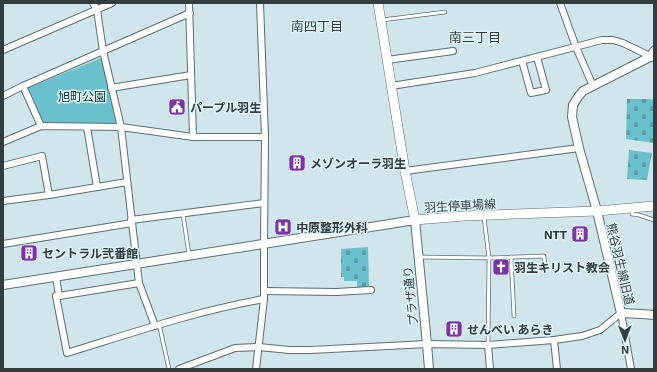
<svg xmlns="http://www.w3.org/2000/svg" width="657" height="372" viewBox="0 0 657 372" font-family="'Exo 2','Noto Sans JP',sans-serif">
<defs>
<pattern id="cemetery-stones" width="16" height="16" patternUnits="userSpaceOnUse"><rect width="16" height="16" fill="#6bc0ce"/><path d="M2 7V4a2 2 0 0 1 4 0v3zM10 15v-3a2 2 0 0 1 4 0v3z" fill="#599da9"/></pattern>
</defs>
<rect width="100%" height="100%" fill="#d0e6ea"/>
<path fill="#6bc0ce" d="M101,58L117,125L44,123L28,88Z"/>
<g fill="url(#cemetery-stones)">
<path d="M627,99H650L654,100V143L626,139Z"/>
<path d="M629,150L652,153L647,180L627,179Z"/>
<path d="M368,247L369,288H357V281H344V277H341V249Z"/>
</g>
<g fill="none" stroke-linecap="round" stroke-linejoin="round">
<g stroke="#5a6f72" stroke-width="4.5">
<g id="service">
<path d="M382,20L445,12"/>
<path d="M631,210L632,214L639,215L654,220"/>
<path d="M183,214L189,255"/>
<path d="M484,217L489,258L488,345"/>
<path d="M420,257L489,258L544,256L545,268"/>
<path d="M511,257L514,316"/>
<path d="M159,324L169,369"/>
</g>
</g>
<g stroke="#5a6f72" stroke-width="8">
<g id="minor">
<path d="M93,3L97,10L103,51L121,127L139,283L155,326"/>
<path d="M189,3L193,137"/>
<path d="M560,3L576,47L593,86"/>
<path d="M3,50L112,3"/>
<path d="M387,60L453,51"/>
<path d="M522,61L531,93L546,90L537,57"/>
<path d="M23,86L41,126"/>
<path d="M391,86L475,73L602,40H613L623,43L654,58"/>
<path d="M111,88L191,75"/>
<path d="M3,96L23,86L103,51L190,13"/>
<path d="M87,127L97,187"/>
<path d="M3,142L41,126L121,127L193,137H265"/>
<path d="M3,166L42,156L49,195"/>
<path d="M405,171L579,148"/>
<path d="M3,201L49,195L127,182"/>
<path d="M131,220L264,203"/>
<path d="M3,244L132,223"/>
<path d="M56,277L59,296L139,283"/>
<path d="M264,291L336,292L371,290"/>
<path d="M59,296H56L67,353C132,333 196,311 264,299"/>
<path d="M554,340L557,369"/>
<path d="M488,345L490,369"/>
<path d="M179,369L235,348L259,347L289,350H311L427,344L488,345L554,340L582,336L600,330L621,313L631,369"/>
<path d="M256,369L264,299V244L265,137L260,3"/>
</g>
</g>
<g stroke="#5a6f72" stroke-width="10">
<g id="tertiary">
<path d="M654,51L650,57L583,91L578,97L573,105L572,117L579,148L597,211L621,313L642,314L654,315"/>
<path d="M3,285L415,220L427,344L429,369"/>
</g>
</g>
<g stroke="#5a6f72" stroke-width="10">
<path id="secondary" d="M378,3L405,171L415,220L464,216L597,211L654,206"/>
</g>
<use href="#service" stroke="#fff" stroke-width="3"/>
<use href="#minor" stroke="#fff" stroke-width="6"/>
<use href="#tertiary" stroke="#fff" stroke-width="8"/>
<use href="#secondary" stroke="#fff" stroke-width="9"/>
</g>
<defs>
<g id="civic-square" transform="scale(0.9)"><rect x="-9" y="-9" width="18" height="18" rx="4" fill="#7b33a6" stroke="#ddf4f7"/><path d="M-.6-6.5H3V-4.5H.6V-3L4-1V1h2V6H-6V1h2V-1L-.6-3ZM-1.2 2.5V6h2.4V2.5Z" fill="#fff"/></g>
<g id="building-square" transform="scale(0.9)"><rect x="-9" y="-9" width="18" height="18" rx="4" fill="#7b33a6" stroke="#ddf4f7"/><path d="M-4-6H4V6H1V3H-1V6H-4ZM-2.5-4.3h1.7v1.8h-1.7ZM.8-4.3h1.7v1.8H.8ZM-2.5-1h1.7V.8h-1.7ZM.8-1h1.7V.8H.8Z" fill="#fff"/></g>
<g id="hospital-square" transform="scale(0.9)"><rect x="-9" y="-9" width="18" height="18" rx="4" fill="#7b33a6" stroke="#ddf4f7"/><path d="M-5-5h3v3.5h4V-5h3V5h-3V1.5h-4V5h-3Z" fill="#fff"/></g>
<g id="church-square" transform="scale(0.9)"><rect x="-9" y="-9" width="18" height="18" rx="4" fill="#7b33a6" stroke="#ddf4f7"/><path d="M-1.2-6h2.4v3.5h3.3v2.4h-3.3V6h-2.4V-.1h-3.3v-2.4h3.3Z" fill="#fff"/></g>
</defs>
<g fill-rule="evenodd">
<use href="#civic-square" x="177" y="107"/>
<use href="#building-square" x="297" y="163"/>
<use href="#hospital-square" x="283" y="227"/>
<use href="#building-square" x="580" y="234"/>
<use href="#building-square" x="29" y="253"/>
<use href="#church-square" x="501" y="267"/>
<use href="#building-square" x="454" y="329"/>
</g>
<g text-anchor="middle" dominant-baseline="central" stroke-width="3" stroke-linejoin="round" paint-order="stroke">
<g font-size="12" fill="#0a363c" stroke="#ddf4f7">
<text x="82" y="96">旭町公園</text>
</g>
<g font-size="12" font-weight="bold" fill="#333c3e" stroke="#ddf4f7" text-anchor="start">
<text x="190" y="107">パープル羽生</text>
<text x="310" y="163">メゾンオーラ羽生</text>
<text x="296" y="227">中原整形外科</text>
<text x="567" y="234" text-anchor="end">NTT</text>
<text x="42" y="253">セントラル弐番館</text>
<text x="514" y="267">羽生キリスト教会</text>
<text x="467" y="329">せんべい あらき</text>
</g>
<g font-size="12" fill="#333c3e" stroke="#ddf4f7">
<text transform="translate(460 205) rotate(-3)">羽生停車場線</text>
<text transform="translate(621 264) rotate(77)">熊谷羽生線旧道</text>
<text transform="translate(410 296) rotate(-96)">プラザ通り</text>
</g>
<g font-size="13" fill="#333c3e" stroke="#ddf4f7">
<text x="317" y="26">南四丁目</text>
<text x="475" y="37">南三丁目</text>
</g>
</g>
<rect width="657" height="372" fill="none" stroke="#333c3e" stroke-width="8"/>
<g transform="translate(625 340) rotate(179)" stroke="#ddf4f7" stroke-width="3" paint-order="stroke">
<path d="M0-3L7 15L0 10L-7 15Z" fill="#333c3e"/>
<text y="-6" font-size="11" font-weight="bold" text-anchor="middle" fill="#333c3e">N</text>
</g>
</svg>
